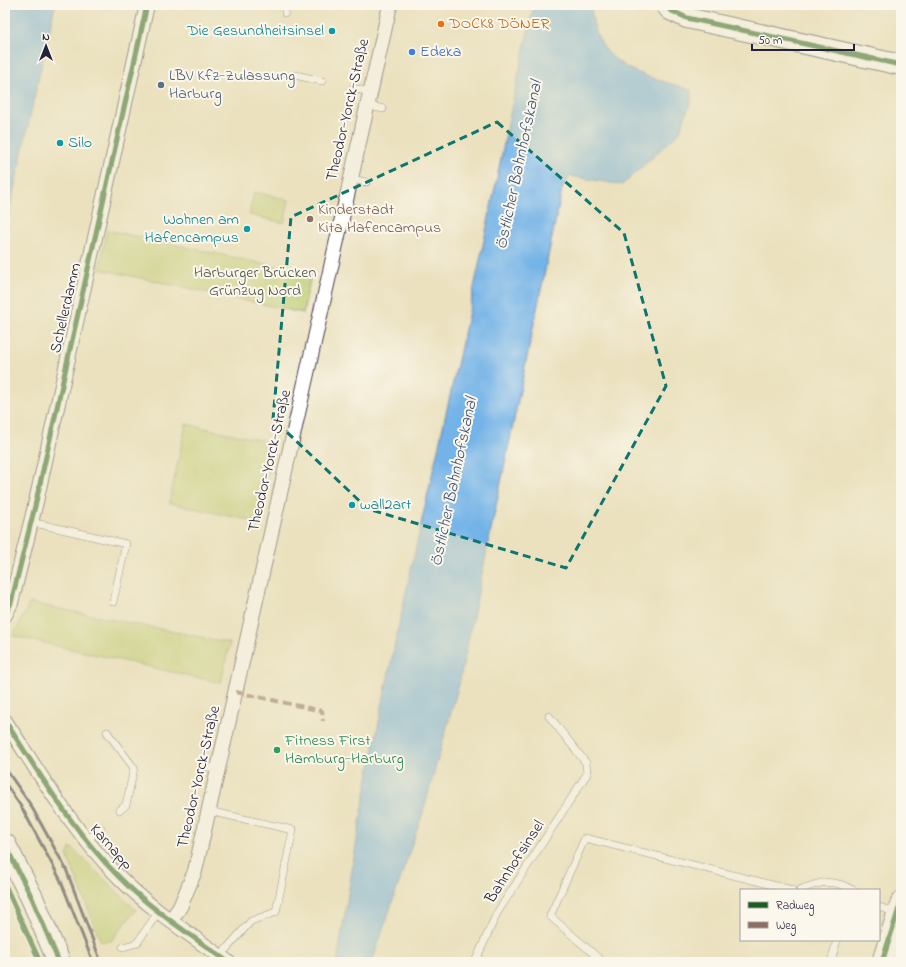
<svg xmlns="http://www.w3.org/2000/svg" width="906" height="967" viewBox="0 0 906 967" font-family="'Indie Flower',sans-serif">
<rect width="100%" height="100%" fill="#fbf7ec"/>
<filter id="ink" filterUnits="userSpaceOnUse"><feTurbulence type="fractalNoise" baseFrequency=".025" numOctaves="2"/><feDisplacementMap in="SourceGraphic" scale="8" xChannelSelector="R" yChannelSelector="G"/><feConvolveMatrix kernelMatrix="1 2 1 2 8 2 1 2 1" color-interpolation-filters="sRGB"/></filter>
<filter id="wash" filterUnits="userSpaceOnUse"><feTurbulence type="fractalNoise" baseFrequency=".012" numOctaves="4" result="noise"/><feDisplacementMap in="SourceGraphic" scale="16" xChannelSelector="R" yChannelSelector="G"/><feGaussianBlur stdDeviation="0.9" result="paint"/><feColorMatrix in="noise" values="0 0 0 0 0 0 0 0 0 0 0 0 0 0 0 0 0 1.4 0 .05"/><feComposite in="paint" operator="in"/></filter>
<g filter="url(#wash)">
<rect width="100%" height="100%" fill="#ebe1bf"/>
<g fill="#bbcc6f" stroke="#6e7755">
<path d="M254,192L289,200L284,223L249,215Z"/>
<path d="M107,230L311,274L303,313L99,269Z"/>
<path d="M186,424L274,443L257,522L169,503Z"/>
<path d="M30,603L230,643L221,683L13,636Z"/>
<path d="M71,847L136,910L111,941L101,942L67,855Z"/>
</g>
<g fill="#73b3e7" stroke="#4a6a91">
<path d="M5,5H55L5,229Z"/>
<path d="M534,5H591C595,69 641,74 691,90V101L679,133L622,185L570,176L562,189L459,684L423,812L372,962H337C347,902 356,842 367,783C394,639 427,498 459,356C486,239 507,121 534,5Z"/>
</g>
</g>
<g filter="url(#ink)">
<g fill="none" stroke-linecap="round" stroke-linejoin="round">
<g stroke="#403f4f" stroke-width="8">
<g id="service">
<path d="M285,13L286,5"/>
<path d="M295,75L322,81"/>
<path d="M353,88L370,92"/>
<path d="M367,105L383,109"/>
<path d="M350,179L366,182"/>
<path d="M31,522L126,544L113,602"/>
<path d="M107,732L134,768L126,805L120,810"/>
<path d="M202,766L219,769"/>
<path d="M209,811L293,830L276,912L251,921L220,956"/>
<path d="M86,841L101,828"/>
<path d="M800,890C820,881 834,879 853,890"/>
<path d="M879,907L897,913"/>
<path d="M123,947L137,943L159,911"/>
<path d="M475,962L497,913L587,774L586,763L549,716"/>
<path d="M603,962L550,916L585,838L792,890"/>
<path d="M831,962L837,940"/>
</g>
</g>
<g stroke="#403f4f" stroke-width="16">
<g id="minor">
<path d="M5,615L11,603L35,506L147,5"/>
<path d="M5,721C40,774 73,831 118,876C150,909 191,935 228,962"/>
<path d="M171,920L180,907L195,871L390,5"/>
</g>
</g>
<g stroke="#403f4f" stroke-width="22">
<g id="secondary">
<path d="M666,5L670,10L687,18L901,65"/>
<path d="M882,962L901,902"/>
<path d="M899,962L901,954"/>
</g>
</g>
<g stroke="#403f4f" stroke-width="24">
<path id="primary" d="M5,845L32,898L59,962"/>
</g>
<use href="#service" stroke="#fff" stroke-width="7"/>
<use href="#minor" stroke="#fff" stroke-width="14"/>
<use href="#secondary" stroke="#fff" stroke-width="20"/>
<use href="#primary" stroke="#fff" stroke-width="22"/>
<g stroke="#22223b" stroke-width="3">
<path d="M5,768L30,804L66,869L101,962"/>
<path d="M5,783L22,808L60,879L93,962"/>
</g>
<path stroke="#8d6e63" stroke-width="4" stroke-dasharray="8 4" stroke-linecap="butt" d="M236,692L322,711L323,721"/>
<g stroke="#fbf7ec" stroke-width="8">
<g id="cycleway">
<path d="M666,5L670,10L687,18L901,65"/>
<path d="M5,615L11,603L35,506L147,5"/>
<path d="M5,721C40,774 73,831 118,876C150,909 191,935 228,962"/>
<path d="M5,845L32,898L59,962"/>
<path d="M5,885L40,962"/>
<path d="M882,962L901,902"/>
</g>
</g>
<use href="#cycleway" stroke="#1b5e20" stroke-width="5"/>
</g>
</g>
<path d="M0 0H906V967H0ZM497,122L624,233L666,386L566,568L368,509L273,419L291,217Z" fill="#ebe1bf" fill-opacity=".55" fill-rule="evenodd"/>
<path fill="none" stroke="#0f766e" stroke-width="3" stroke-dasharray="8 5" stroke-linejoin="round" d="M497,122L624,233L666,386L566,568L368,509L273,419L291,217Z"/>
<circle fill="#e8710a" stroke="#fbf7ec" stroke-width="1.5" cx="441" cy="24" r="4"/>
<g fill="#0f9aa8" stroke="#fbf7ec" stroke-width="1.5">
<circle cx="332" cy="31" r="4"/>
<circle cx="60" cy="143" r="4"/>
<circle cx="247" cy="229" r="4"/>
<circle cx="352" cy="505" r="4"/>
</g>
<circle fill="#3f7fe0" stroke="#fbf7ec" stroke-width="1.5" cx="412" cy="52" r="4"/>
<circle fill="#5c6f8a" stroke="#fbf7ec" stroke-width="1.5" cx="161" cy="85" r="4"/>
<circle fill="#8d6e63" stroke="#fbf7ec" stroke-width="1.5" cx="310" cy="219" r="4"/>
<circle fill="#2e9e5b" stroke="#fbf7ec" stroke-width="1.5" cx="277" cy="750" r="4"/>
<g text-anchor="middle" dominant-baseline="central" stroke-width="4" stroke-linejoin="round" paint-order="stroke">
<g font-size="16" fill="#c56008" stroke="#fbf7ec" text-anchor="start">
<text x="449" y="24">DOCK8 DÖNER</text>
</g>
<g font-size="16" fill="#0d838f" stroke="#fbf7ec" text-anchor="end">
<text x="324" y="31">Die Gesundheitsinsel</text>
<text x="68" y="143" text-anchor="start">Silo</text>
<text x="239" y="220">Wohnen am<tspan x="239" dy="18">Hafencampus</tspan></text>
<text x="360" y="505" text-anchor="start">wall2art</text>
</g>
<g font-size="16" fill="#366cbe" stroke="#fbf7ec" text-anchor="start">
<text x="420" y="52">Edeka</text>
</g>
<g font-size="16" fill="#4e5e75" stroke="#fbf7ec" text-anchor="start">
<text x="169" y="76">LBV Kfz-Zulassung<tspan x="169" dy="18">Harburg</tspan></text>
</g>
<g font-size="16" fill="#22223b" stroke="#fbf7ec">
<text transform="translate(348 110) rotate(-77)">Theodor-Yorck-Straße</text>
<text transform="translate(66 308) rotate(-77)">Schellerdamm</text>
<text transform="translate(270 461) rotate(-77)">Theodor-Yorck-Straße</text>
<text transform="translate(199 777) rotate(-77)">Theodor-Yorck-Straße</text>
<text transform="translate(111 847) rotate(48)">Karnapp</text>
<text transform="translate(515 862) rotate(-57)">Bahnhofsinsel</text>
</g>
<g font-size="16" fill="#785e54" stroke="#fbf7ec" text-anchor="start">
<text x="318" y="210">Kinderstadt<tspan x="318" dy="18">Kita Hafencampus</tspan></text>
</g>
<g font-size="16" fill="#50554b" stroke="#fbf7ec">
<text x="255" y="273">Harburger Brücken<tspan x="255" dy="18">Grünzug Nord</tspan></text>
</g>
<g font-size="16" fill="#27864d" stroke="#fbf7ec" text-anchor="start">
<text x="285" y="741">Fitness First<tspan x="285" dy="18">Hamburg-Harburg</tspan></text>
</g>
<g font-size="17" font-style="italic" fill="#3e5577" stroke="#fbf7ec">
<text transform="translate(519 165) rotate(-78)">Östlicher Bahnhofskanal</text>
<text transform="translate(454 482) rotate(-78)">Östlicher Bahnhofskanal</text>
</g>
</g>
<rect width="906" height="967" fill="none" stroke="#fbf7ec" stroke-width="20"/>
<rect x="740" y="889" width="140" height="52" fill="#fbf7ec" stroke="#a4a2a5"/>
<rect x="748" y="902" width="20" height="6" fill="#1b5e20" stroke="#a4a2a5"/>
<text x="776" y="909" font-size="12" fill="#22223b">Radweg</text>
<rect x="748" y="922" width="20" height="6" fill="#8d6e63" stroke="#a4a2a5"/>
<text x="776" y="929" font-size="12" fill="#22223b">Weg</text>
<g transform="translate(46 46)" stroke="#fbf7ec" stroke-width="3" paint-order="stroke">
<path d="M0-3L7 15L0 10L-7 15Z" fill="#22223b"/>
<text y="-6" font-size="11" font-weight="bold" text-anchor="middle" fill="#22223b">N</text>
</g>
<path d="M752 44v6h102v-6" fill="none" stroke="#22223b" stroke-width="2"/>
<text x="758" y="44" font-size="12" fill="#22223b" stroke="#fbf7ec" stroke-width="3" paint-order="stroke">50 m</text>
</svg>
